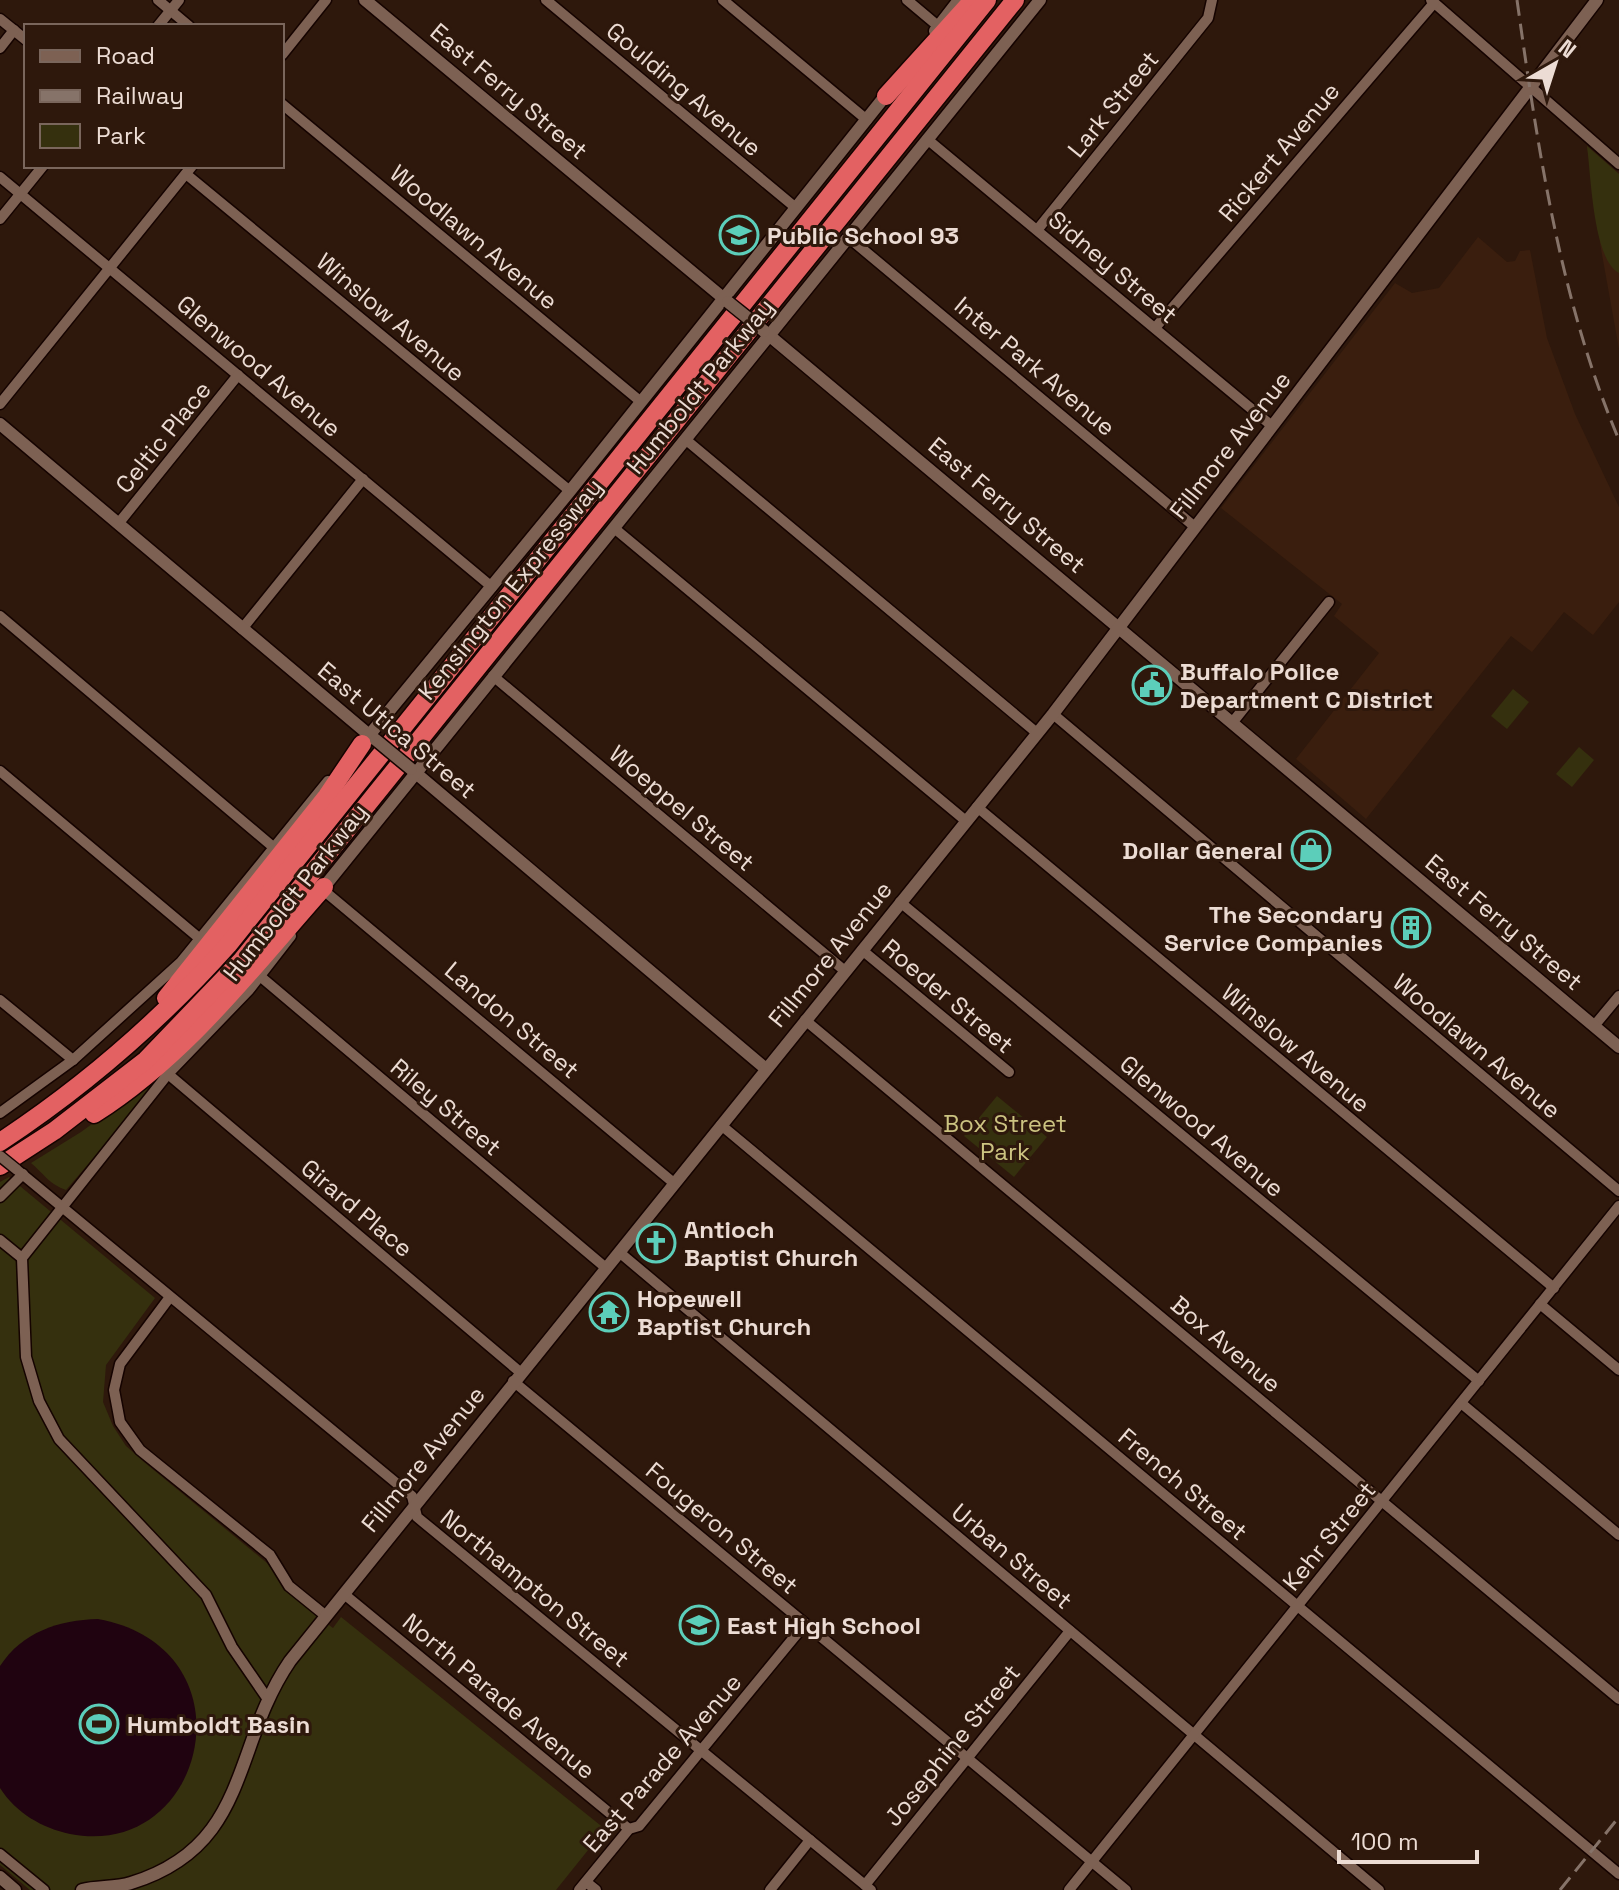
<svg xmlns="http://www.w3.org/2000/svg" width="1619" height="1890" viewBox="0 0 1619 1890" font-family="'Space Grotesk',sans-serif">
<rect width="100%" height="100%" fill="#2e180c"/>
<g fill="#3a1e0e">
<path d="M1587,146L1619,174V349L1601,249Z"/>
<path d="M1478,237L1507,262L1515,261L1520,251L1530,250L1547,338L1575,414L1619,507V602L1593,635L1564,612L1532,652L1511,636L1366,819L1296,759L1379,653L1334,616L1342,604L1221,508L1395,283L1412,293L1439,288Z"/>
</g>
<g fill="#35300e">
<path d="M1587,146L1619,174V273C1593,260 1591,175 1587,146Z"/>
<path d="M1513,689L1529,702L1507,729L1491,716Z"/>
<path d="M1579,747L1594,760L1572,787L1556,774Z"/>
<path d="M172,1066L66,1190C50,1185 43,1173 31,1163L81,1132Z"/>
<path d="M997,1096L1047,1137L1014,1177L964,1136Z"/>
<path d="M9,1177L155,1298L106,1365L103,1402L113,1426L126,1446L144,1462L267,1563C286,1590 306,1608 333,1628L341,1617L605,1829L556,1890H30L0,1865V1182Z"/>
</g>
<path fill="#200310" d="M98,1619C256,1648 207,1861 70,1834C42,1828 16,1813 0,1788V1666C22,1632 59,1620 98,1619Z"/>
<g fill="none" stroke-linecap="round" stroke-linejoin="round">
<g stroke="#150300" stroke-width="13">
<g id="minor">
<path d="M158,0L189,26"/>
<path d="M546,0L796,208"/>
<path d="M723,0L867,120"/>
<path d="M907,0L938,26"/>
<path d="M1431,0L1619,164"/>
<path d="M0,19L26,40"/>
<path d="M158,26L179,0"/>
<path d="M0,48L14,30"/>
<path d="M282,55L326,0"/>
<path d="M282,104L640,401"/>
<path d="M927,139L1272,426"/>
<path d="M186,174L570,491"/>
<path d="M0,177L492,587"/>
<path d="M0,219L43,166"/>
<path d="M1038,229L1208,18L1212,0"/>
<path d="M848,237L1195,527"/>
<path d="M1155,328L1434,3"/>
<path d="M0,404L192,166"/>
<path d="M685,439L1037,733"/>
<path d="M118,524L238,375"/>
<path d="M614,528L966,821"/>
<path d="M0,616L272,846"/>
<path d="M242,629L363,479"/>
<path d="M493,676L845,971"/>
<path d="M1053,714L1619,1191"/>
<path d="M1232,723L1329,602"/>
<path d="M0,771L199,938"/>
<path d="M977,807L1554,1288"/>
<path d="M322,889L675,1184"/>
<path d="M900,902L1479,1381"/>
<path d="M862,950L1009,1072"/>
<path d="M261,977L606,1268"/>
<path d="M0,1000L73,1060"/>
<path d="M805,1020L1619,1699"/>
<path d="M1594,1026L1619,996"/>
<path d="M168,1074L520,1372"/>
<path d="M0,1113L73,1060L181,962L328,781"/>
<path d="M721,1125L1619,1874"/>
<path d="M16,1169L412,1496L417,1517L871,1890"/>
<path d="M0,1197L23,1174"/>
<path d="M0,1240L22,1258"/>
<path d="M619,1252L1379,1890"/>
<path d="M170,1297L120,1364L114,1390L120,1422L140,1450L270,1555L289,1586L326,1616"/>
<path d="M1540,1304L1619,1370"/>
<path d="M513,1381L1126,1890"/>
<path d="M1461,1403L1619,1535"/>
<path d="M344,1594L629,1829"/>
<path d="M267,1698L232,1647L206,1595L59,1439L39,1401L26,1357L22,1258L168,1074L249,990L291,936"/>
<path d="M0,1854L44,1890"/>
<path d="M586,1882L596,1890"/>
<path d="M865,1885L1070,1631"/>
<path d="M579,1890L629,1829L639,1826L805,1624"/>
<path d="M770,1890L810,1840"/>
<path d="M1069,1890L1619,1206"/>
</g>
</g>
<g stroke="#150300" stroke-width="15">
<g id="tertiary">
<path d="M365,0L728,302"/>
<path d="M935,31L959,0"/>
<path d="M764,331L1619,1047"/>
<path d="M0,424L374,739"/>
<path d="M362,744L570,491L890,90"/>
<path d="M411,769L766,1069"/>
<path d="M324,887L1040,0"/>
<path d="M0,1877L15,1890"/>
<path d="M82,1890C98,1886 115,1888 131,1883C251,1846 231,1747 290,1661L1053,714L1597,0"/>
</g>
</g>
<g stroke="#150300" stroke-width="21">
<g id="motorway">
<path d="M886,96L973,0"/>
<path d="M166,998L327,796L362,744"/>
<path d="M94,1114C187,1055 251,969 324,887"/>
<path d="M0,1142C85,1086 160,1021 228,945L987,0"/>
<path d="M0,1166L54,1131L146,1060L242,960L1015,0"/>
</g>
</g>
<use href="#minor" stroke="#7d6153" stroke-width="10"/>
<use href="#tertiary" stroke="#7d6153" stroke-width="12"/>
<use href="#motorway" stroke="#e36162" stroke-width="18"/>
<g stroke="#867369" stroke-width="3" stroke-dasharray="16 8" stroke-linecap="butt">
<path d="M1517,0C1538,149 1560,301 1619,440"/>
<path d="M1560,1890L1619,1817"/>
</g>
<g stroke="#150300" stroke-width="13" stroke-linecap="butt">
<path id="minor-bridge" d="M0,1156L16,1169"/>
</g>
<g stroke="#150300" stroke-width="15" stroke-linecap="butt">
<g id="tertiary-bridge">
<path d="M728,302L764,331"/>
<path d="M376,740L411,769"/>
</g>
</g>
<use href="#minor-bridge" stroke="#7d6153" stroke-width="10"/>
<use href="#tertiary-bridge" stroke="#7d6153" stroke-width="12"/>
</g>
<defs>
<g id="school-ring" transform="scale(2)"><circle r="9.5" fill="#2e180c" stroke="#5cceba" stroke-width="1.5"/><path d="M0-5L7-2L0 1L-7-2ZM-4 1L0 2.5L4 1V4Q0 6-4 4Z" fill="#5cceba"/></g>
<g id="civic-ring" transform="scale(2)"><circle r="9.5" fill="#2e180c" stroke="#5cceba" stroke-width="1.5"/><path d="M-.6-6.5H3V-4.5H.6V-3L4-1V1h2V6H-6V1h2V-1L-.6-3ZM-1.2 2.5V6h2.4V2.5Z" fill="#5cceba"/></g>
<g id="shop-ring" transform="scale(2)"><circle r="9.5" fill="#2e180c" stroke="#5cceba" stroke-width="1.5"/><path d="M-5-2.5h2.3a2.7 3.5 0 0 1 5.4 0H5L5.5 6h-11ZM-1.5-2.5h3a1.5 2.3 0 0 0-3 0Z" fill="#5cceba"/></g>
<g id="building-ring" transform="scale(2)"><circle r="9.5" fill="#2e180c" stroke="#5cceba" stroke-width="1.5"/><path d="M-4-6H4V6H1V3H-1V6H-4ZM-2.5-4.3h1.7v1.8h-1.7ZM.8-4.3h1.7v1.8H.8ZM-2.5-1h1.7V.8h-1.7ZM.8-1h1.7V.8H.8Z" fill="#5cceba"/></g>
<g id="church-ring" transform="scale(2)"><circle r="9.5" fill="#2e180c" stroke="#5cceba" stroke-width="1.5"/><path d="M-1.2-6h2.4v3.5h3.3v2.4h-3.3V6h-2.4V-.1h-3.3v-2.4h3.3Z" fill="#5cceba"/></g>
<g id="temple-ring" transform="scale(2)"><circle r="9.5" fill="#2e180c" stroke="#5cceba" stroke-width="1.5"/><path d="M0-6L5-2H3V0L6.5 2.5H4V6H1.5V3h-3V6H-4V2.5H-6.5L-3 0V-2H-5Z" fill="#5cceba"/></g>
<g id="stadium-ring" transform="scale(2)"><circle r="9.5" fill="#2e180c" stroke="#5cceba" stroke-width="1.5"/><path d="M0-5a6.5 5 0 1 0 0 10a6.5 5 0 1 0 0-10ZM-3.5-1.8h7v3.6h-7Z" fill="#5cceba"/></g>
</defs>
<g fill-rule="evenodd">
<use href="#school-ring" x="739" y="235"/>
<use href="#civic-ring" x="1152" y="685"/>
<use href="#shop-ring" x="1311" y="850"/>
<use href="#building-ring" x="1411" y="928"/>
<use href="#church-ring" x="656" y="1243"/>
<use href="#temple-ring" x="609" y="1312"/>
<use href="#school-ring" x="699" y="1625"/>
<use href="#stadium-ring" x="99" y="1724"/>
</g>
<g text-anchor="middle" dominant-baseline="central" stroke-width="6" stroke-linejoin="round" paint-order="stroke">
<g font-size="24" fill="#ecdcd4" stroke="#2e180c">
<text transform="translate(684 89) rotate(40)">Goulding Avenue</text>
<text transform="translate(509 91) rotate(40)">East Ferry Street</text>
<text transform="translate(1113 104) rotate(-51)">Lark Street</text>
<text transform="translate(1279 152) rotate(-50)">Rickert Avenue</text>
<text transform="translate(474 237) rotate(40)">Woodlawn Avenue</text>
<text transform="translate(1113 267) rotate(40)">Sidney Street</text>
<text transform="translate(391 317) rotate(40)">Winslow Avenue</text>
<text transform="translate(259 366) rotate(40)">Glenwood Avenue</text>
<text transform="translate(1035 366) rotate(40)">Inter Park Avenue</text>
<text transform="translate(700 386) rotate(-51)">Humboldt Parkway</text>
<text transform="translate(163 437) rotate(-51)">Celtic Place</text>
<text transform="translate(1230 445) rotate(-52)">Fillmore Avenue</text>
<text transform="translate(1007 505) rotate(40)">East Ferry Street</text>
<text transform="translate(510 589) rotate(-51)">Kensington Expressway</text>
<text transform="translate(397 730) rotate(40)">East Utica Street</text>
<text transform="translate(682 808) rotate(40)">Woeppel Street</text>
<text transform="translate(295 892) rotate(-52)">Humboldt Parkway</text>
<text transform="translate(1504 922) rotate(40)">East Ferry Street</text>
<text transform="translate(830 954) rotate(-51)">Fillmore Avenue</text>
<text transform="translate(948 996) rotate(40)">Roeder Street</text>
<text transform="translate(512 1020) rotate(40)">Landon Street</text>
<text transform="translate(1477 1046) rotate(40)">Woodlawn Avenue</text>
<text transform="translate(1296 1048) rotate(40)">Winslow Avenue</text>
<text transform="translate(446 1107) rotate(40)">Riley Street</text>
<text transform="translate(1202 1126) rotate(40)">Glenwood Avenue</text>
<text transform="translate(357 1208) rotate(40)">Girard Place</text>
<text transform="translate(1226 1344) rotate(40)">Box Avenue</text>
<text transform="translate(423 1459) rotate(-51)">Fillmore Avenue</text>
<text transform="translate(1183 1484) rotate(40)">French Street</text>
<text transform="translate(722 1528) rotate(40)">Fougeron Street</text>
<text transform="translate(1329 1536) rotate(-51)">Kehr Street</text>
<text transform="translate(1012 1556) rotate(40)">Urban Street</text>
<text transform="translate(535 1588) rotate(39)">Northampton Street</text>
<text transform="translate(499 1696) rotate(40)">North Parade Avenue</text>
<text transform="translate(952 1745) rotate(-51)">Josephine Street</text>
<text transform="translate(662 1763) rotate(-49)">East Parade Avenue</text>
</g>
<g font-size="24" font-weight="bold" fill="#ecdcd4" stroke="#2e180c" text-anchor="start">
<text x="767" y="235">Public School 93</text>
<text x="1180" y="671">Buffalo Police<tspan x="1180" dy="28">Department C District</tspan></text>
<text x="1283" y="850" text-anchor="end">Dollar General</text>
<text x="1383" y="914" text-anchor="end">The Secondary<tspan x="1383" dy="28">Service Companies</tspan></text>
<text x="684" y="1229">Antioch<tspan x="684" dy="28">Baptist Church</tspan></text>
<text x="637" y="1298">Hopewell<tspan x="637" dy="28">Baptist Church</tspan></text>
<text x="727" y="1625">East High School</text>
<text x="127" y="1724">Humboldt Basin</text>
</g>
<g font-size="24" fill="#ccc381" stroke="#2e180c">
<text x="1005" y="1123">Box Street<tspan x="1005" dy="28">Park</tspan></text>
</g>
</g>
<rect x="24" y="24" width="260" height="144" fill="#2e180c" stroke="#7a665c" stroke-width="2"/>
<rect x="40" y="50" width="40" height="12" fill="#7d6153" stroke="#7a665c" stroke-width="2"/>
<text x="96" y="64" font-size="24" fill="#ecdcd4">Road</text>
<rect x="40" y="90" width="40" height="12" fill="#867369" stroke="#7a665c" stroke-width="2"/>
<text x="96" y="104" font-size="24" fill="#ecdcd4">Railway</text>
<rect x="40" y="124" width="40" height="24" fill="#35300e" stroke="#7a665c" stroke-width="2"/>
<text x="96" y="144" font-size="24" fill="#ecdcd4">Park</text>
<g transform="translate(1555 64) rotate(39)" stroke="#2e180c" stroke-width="6" paint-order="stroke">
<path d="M0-6L14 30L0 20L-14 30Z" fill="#ecdcd4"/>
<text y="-12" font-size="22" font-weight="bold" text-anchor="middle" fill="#ecdcd4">N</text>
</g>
<path d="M1339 1850v12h138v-12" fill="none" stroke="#ecdcd4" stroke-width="4"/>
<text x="1351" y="1850" font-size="24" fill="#ecdcd4" stroke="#2e180c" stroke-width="6" paint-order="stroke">100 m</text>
</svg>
